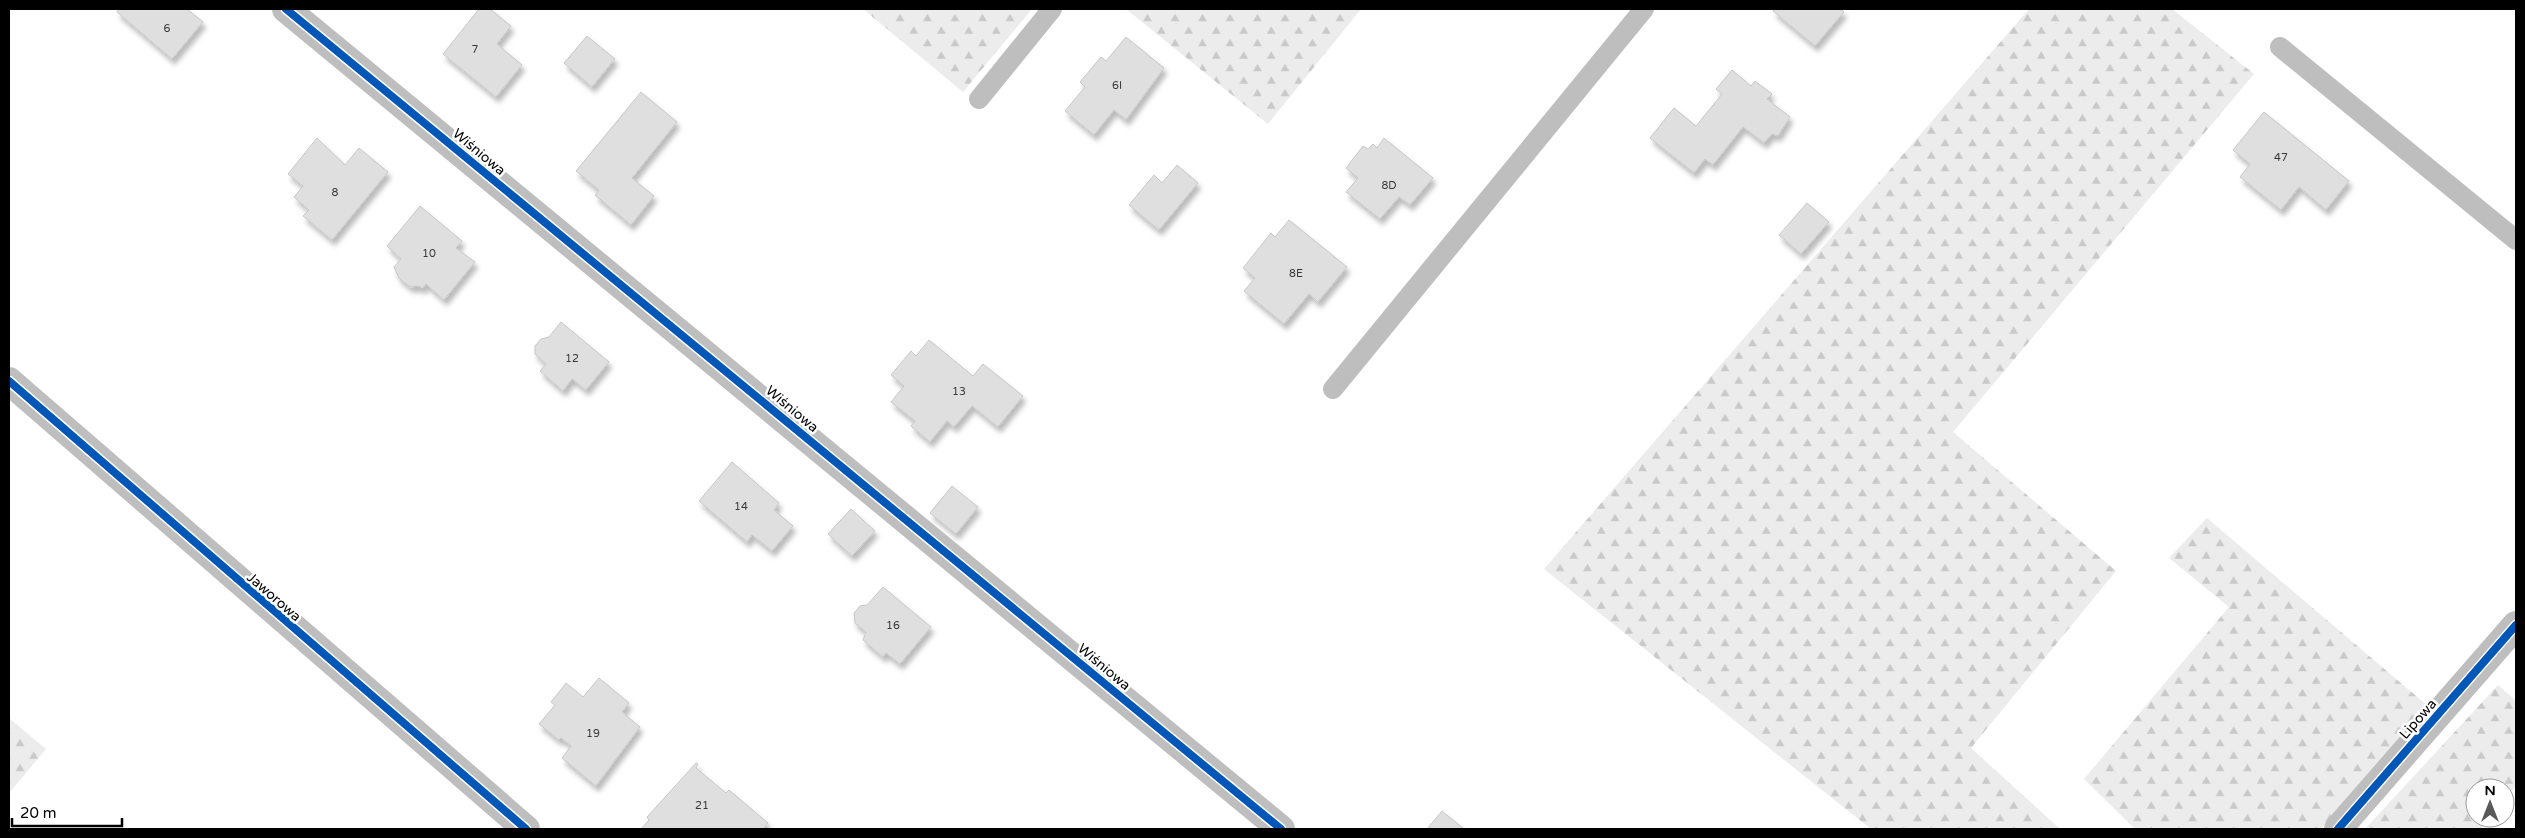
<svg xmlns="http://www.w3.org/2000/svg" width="2525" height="838" viewBox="0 0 2525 838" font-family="'Varela Round',sans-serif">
<defs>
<pattern id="forest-firs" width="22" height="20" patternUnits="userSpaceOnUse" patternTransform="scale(1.25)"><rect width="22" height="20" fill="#ececec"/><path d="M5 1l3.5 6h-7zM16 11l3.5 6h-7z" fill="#c9c9c9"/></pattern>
<filter id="shadow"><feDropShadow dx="3" dy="5.5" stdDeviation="2.5" flood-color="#0004"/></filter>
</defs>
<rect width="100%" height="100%" fill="#fff"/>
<g fill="url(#forest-firs)">
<path d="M863,9H1032L963,92Z"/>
<path d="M1126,9H1361L1268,124Z"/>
<path d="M2029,9H2172L2254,74L1953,432L2116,571L1971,748L2060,829H1871L1544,569Z"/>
<path d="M2207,518L2429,707L2321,829H2135L2084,779L2229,607L2169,558Z"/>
<path d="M2498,685L2516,701V786L2505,799V788H2475V818H2489L2480,829H2365Z"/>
<path d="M9,718L46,749L9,793Z"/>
</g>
<g fill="#dfdfdf" stroke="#c7c7c7" filter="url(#shadow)">
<path d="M119,9H187L203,22L172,59L117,12Z"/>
<path d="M479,9H490L511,26L497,44L522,65L496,97L443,54Z"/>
<path d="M1775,9H1840L1844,12L1815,46L1773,11Z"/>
<path d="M587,36L615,59L592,87L564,63Z"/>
<path d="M1126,37L1164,68L1126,120L1114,110L1094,135L1065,111L1085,87L1080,82L1101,57L1106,61Z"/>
<path d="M1732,70L1751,86L1755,81L1772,94L1767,99L1790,117L1778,136L1772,134L1764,143L1743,127L1713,165L1705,159L1694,173L1650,138L1674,108L1696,126L1722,94L1716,89Z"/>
<path d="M641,92L677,122L632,178L654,196L631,225L595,195L599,190L576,171Z"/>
<path d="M2264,112L2349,181L2326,210L2299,187L2281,210L2240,177L2250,164L2233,150Z"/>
<path d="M317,138L345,165L359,148L388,172L332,240L303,216L309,210L294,197L303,186L288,174Z"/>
<path d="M1384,138L1433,178L1410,205L1399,197L1380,219L1346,192L1358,178L1346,168L1363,146L1368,149L1373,144L1377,148Z"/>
<path d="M1177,165L1198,183L1159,230L1129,205L1154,175L1162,183Z"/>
<path d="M1807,203L1829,222L1801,254L1779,235Z"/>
<path d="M420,206L462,241L456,248L475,262L444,300L426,284L422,289L419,286L410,287L399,278L394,267L401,259L387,246Z"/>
<path d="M1289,220L1347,267L1318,302L1309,294L1284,324L1244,291L1255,278L1243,268L1271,233L1275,237Z"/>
<path d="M561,322L609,362L586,390L572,379L563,391L540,371L546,364L535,354V346L541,339L549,337Z"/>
<path d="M929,340L973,376L983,364L1023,396L998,427L972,406L954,427L947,421L930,442L911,426L915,421L891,402L904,386L891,375L911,351L916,356Z"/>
<path d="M732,462L779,503L774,510L793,526L772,551L752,535L747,542L699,501Z"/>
<path d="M952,486L978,507L956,534L930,513Z"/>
<path d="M851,509L875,531L852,556L828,534Z"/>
<path d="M883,587L931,627L900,664L886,653L883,657L863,640L866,632L855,623L854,613L860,606L867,605Z"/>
<path d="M599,678L629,703L622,712L640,727L596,786L562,758L571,746L561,738L559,740L539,724L555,705L551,702L566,683L583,697Z"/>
<path d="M696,763L698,764L696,768L726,793L729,790L768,823L763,829H641L649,820L647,817Z"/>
<path d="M1442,811L1464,829H1427Z"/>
</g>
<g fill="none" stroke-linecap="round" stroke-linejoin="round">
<g stroke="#bebebe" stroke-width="20">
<path d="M2280,47L2516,240"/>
<path d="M979,99L1052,9"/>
<path d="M1333,389L1644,9"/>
</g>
<g stroke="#bebebe" stroke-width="28">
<path d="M286,9L1281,829"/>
<path d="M9,381L526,829"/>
<path d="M2338,829L2516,625"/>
</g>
<g stroke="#fff" stroke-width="11">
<g id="cycleway">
<path d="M286,9L1281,829"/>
<path d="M9,381L526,829"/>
<path d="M2338,829L2516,625"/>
</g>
</g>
<use href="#cycleway" stroke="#0057b8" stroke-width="8"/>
</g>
<g text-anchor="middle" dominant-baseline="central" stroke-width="5" stroke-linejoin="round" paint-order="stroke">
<g font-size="11" fill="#383838">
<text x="167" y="28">6</text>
<text x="475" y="49">7</text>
<text x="1117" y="85">6I</text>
<text x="2281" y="157">47</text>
<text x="1389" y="185">8D</text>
<text x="335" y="192">8</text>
<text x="429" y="253">10</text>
<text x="1296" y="273">8E</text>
<text x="572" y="358">12</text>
<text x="959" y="391">13</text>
<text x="741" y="506">14</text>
<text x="893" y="625">16</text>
<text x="593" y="733">19</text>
<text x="702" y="805">21</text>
</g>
<g font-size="14" fill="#000" stroke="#fff">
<text transform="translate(479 152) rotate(40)">Wiśniowa</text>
<text transform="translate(792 409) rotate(40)">Wiśniowa</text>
<text transform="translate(274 597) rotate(41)">Jaworowa</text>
<text transform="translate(1104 667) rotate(40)">Wiśniowa</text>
<text transform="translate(2418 719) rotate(-49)">Lipowa</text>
</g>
</g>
<rect width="2525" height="838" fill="none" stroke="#000000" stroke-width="20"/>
<g transform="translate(2490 803)"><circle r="24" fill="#ffffff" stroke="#999999"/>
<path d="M0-4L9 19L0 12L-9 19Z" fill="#595959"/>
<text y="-8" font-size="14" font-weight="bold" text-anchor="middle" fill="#000000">N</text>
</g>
<path d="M12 818v8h110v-8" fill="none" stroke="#000000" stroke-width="2.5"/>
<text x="20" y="818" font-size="15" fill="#000000" stroke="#ffffff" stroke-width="4" paint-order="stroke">20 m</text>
</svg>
